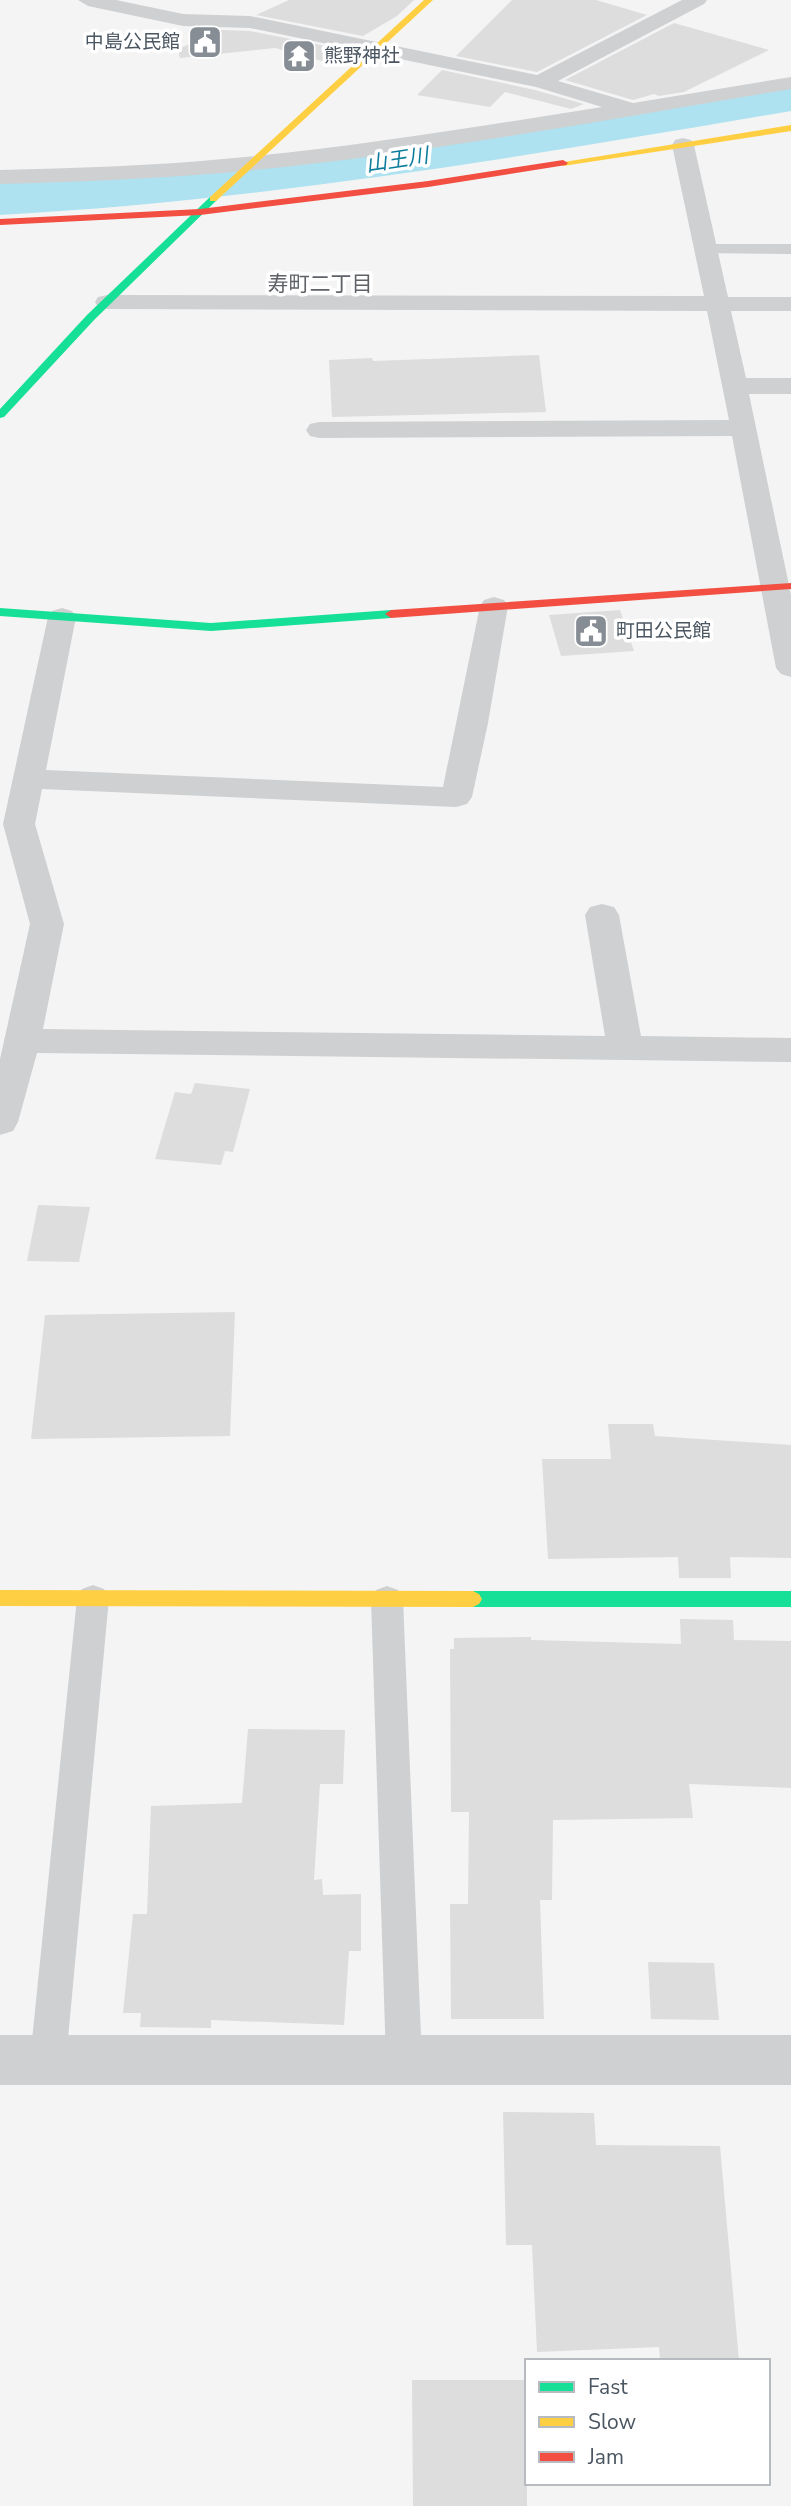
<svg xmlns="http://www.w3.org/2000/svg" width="791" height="2506" viewBox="0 0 791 2506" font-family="'Nunito Sans','Noto Sans JP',sans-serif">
<rect width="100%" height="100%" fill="#f4f4f4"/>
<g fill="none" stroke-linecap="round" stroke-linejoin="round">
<path fill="#aee2f0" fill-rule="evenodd" d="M791,79V111C528,156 267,200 0,215V181C267,167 528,124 791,79Z"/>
</g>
<g fill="#ddddde">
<path d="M289,0H414L397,16L363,36L256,15Z"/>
<path d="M512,0H596L647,15L537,72L456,56Z"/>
<path d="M674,23L769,50L684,92L659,96L654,94L633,100L565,80Z"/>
<path d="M222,30L250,31L341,49L322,61L275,48L180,58L178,49Z"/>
<path d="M442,70L535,90L584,104L571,109L505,92L490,107L417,95Z"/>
<path d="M539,355L546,412L332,417L329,360L372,358L373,361Z"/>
<path d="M620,610L634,651L561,656L549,615Z"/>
<path d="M195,1083L250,1089L233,1152L225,1151L221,1165L155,1159L175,1092L191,1094Z"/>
<path d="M38,1205L90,1207L79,1262L27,1261Z"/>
<path d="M235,1312L230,1436L31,1439L45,1315Z"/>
<path d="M608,1424H653L655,1436L791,1445V1558L730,1557L731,1578H679L678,1557L548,1559L542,1459H611Z"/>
<path d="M680,1619L733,1620L734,1640L791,1641V1788L689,1784L693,1818L553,1820L552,1900H540L544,2019H451L450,1904H468L469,1812H451L450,1649H454V1638L531,1637V1640L681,1644Z"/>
<path d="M248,1729L345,1730L343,1784H320L314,1880L322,1879L323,1895L361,1894V1951H349L344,2025L211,2020V2028L140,2027L141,2013H123L133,1914H147L151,1806L242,1803Z"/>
<path d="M648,1962L714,1963L719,2020L651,2019Z"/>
<path d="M503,2112L594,2113L596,2145L720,2146L739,2361H660L659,2347L537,2352L532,2245H506Z"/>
<path d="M412,2380H527V2506H413Z"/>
</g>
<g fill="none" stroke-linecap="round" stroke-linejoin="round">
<g fill="#ced0d2" fill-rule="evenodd">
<path d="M704,244H791V254L698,253L695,249L698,245Z"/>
<path d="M93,1585L104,1589L109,1598L66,2060L61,2073L48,2078L35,2073L30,2060L77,1598L82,1589Z"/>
<path d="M387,1586L398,1590L403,1599L422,2060L417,2073L404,2078L391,2073L386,2060L371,1599L376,1590Z"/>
</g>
<g fill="#ced0d2" fill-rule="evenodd">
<path d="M78,0H116L183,14L250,16L537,75L682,0H707L704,4L558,81L633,103L791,77V89C603,120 414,156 223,173C149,179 74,182 0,184V170C74,168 149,166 223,159C350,148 476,127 602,107L536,87L250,28L183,26L88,6Z"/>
<path d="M683,138L691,140L694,145L728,297H791V311H731L746,378H791V394H749L791,595V677L781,674L776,668L732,436L319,438L310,436L306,430L310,424L319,422L729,420L707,311L107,309L98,307L95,302L98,297L107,295L704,296L672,145L675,140Z"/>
<path d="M494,597L504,600L508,606L488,723L472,797L467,804L456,807L42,789L35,824L64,924L43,1029L605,1036L585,915L590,907L602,904L614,907L619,915L641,1036L791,1038V1062L37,1053L18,1122L13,1131L0,1135V1059L30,924L3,824L48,617L52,611L62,608L72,611L76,617L46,770L443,787L480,606L484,600Z"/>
<rect x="0" y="2035" width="791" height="50"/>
</g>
<g fill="#16e098" fill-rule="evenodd">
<path d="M210,197L218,199L95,319L4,417L0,418V409L87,315Z"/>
<path d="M0,608L211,623L391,610L397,614L391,618L211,631L0,616Z"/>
<path d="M473,1591H791V1607H473L467,1604L464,1599L467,1594Z"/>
</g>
<g fill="#ffcf43" fill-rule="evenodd">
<path d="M424,0H433L216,201H210V197Z"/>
<path d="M791,125V131L563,166L558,163Z"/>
<path d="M0,1590L473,1591L479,1594L482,1599L479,1604L473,1607L0,1606Z"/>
</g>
<g fill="#f24e42" fill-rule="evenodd">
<path d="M563,160L568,163L566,165L428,187L200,215L0,225V219L200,209L428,181Z"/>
<path d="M791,583V589L391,618L385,614L391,610Z"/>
</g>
</g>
<defs>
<g id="civic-square" transform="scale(1.75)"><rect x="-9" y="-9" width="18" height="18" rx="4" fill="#868d94" stroke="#fff"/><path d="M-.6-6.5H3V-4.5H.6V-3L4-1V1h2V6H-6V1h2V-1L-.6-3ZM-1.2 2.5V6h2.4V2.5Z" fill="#fff"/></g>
<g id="temple-square" transform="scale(1.75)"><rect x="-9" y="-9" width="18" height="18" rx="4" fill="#868d94" stroke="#fff"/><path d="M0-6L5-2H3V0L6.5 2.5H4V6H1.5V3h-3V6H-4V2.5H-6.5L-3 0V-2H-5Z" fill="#fff"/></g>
</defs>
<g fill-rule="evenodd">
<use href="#civic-square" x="205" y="42"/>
<use href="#temple-square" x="299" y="56"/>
<use href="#civic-square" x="591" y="631"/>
</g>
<g text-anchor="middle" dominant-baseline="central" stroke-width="7" stroke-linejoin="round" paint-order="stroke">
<g font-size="19" fill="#4a5661" stroke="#fff" text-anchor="start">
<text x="180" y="42" text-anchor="end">中島公民館</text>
<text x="324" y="56">熊野神社</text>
<text x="616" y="631">町田公民館</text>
</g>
<g font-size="21" font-style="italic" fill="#0c7c9b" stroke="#fff">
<text transform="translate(397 160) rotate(-9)">山王川</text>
</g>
<g font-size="21" fill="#5f6368" stroke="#fff">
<text x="320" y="284">寿町二丁目</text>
</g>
</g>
<rect x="525" y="2359" width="245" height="126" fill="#ffffff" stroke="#b7bbc0" stroke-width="2"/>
<rect x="539" y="2382" width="35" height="10" fill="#16e098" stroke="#b7bbc0" stroke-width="2"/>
<text x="588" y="2394" font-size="21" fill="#4a5661">Fast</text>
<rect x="539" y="2417" width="35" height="10" fill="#ffcf43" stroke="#b7bbc0" stroke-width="2"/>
<text x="588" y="2429" font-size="21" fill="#4a5661">Slow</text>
<rect x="539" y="2452" width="35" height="10" fill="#f24e42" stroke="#b7bbc0" stroke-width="2"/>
<text x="588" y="2464" font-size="21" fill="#4a5661">Jam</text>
</svg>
